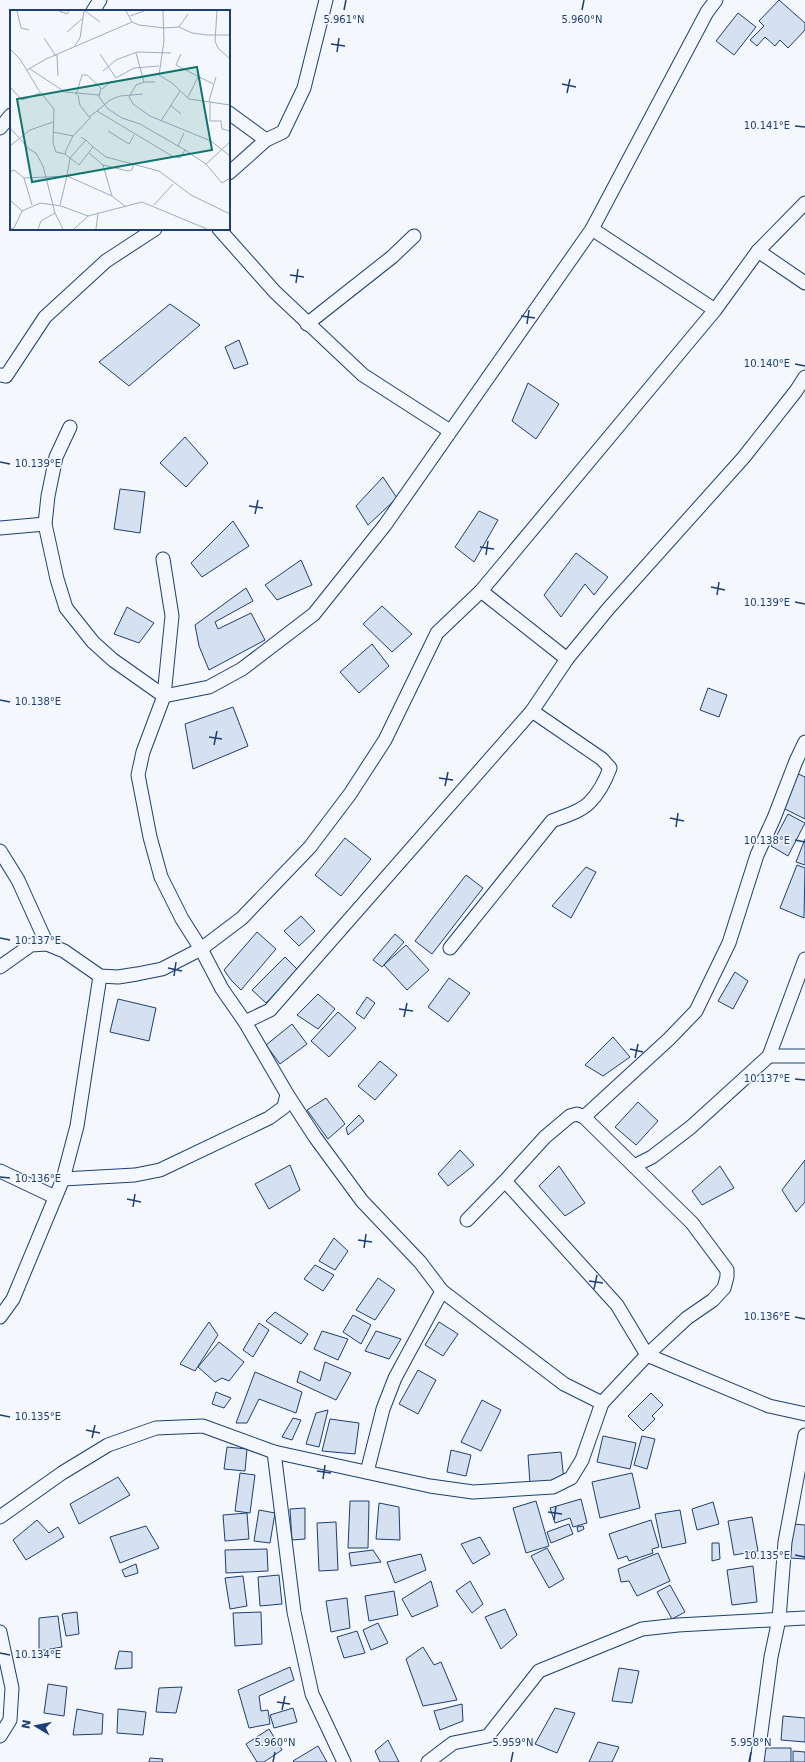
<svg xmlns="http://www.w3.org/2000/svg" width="805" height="1762" viewBox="0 0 805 1762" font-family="'DejaVu Sans',sans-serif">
<rect width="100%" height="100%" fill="#f4f7fb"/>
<g fill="#d5e0f0" stroke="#1d3f73">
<path d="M779,0L805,23V30L788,48L780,40L775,46L765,37L757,46L750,40L764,26L759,21Z"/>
<path d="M738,13L756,27L734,55L716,41Z"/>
<path d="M170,304L200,325L129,386L99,362Z"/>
<path d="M239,340L248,364L234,369L225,347Z"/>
<path d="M528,383L559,404L536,439L512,421Z"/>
<path d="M185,437L208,463L186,487L160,463Z"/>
<path d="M383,477L397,498L368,525L356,506Z"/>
<path d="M120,489L145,492L140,533L114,529Z"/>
<path d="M479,511L498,520L474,562L455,547Z"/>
<path d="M233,521L249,546L202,577L191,563Z"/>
<path d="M576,553L608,577L594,595L585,584L561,617L544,595Z"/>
<path d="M301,560L312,585L277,600L265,585Z"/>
<path d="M246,588L253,601L215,622L218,629L251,613L265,640L209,670L199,646L195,625Z"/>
<path d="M382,606L412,634L392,652L363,624Z"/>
<path d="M127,607L154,623L139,643L114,634Z"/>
<path d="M372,644L389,666L359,693L340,672Z"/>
<path d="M708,688L727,695L719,717L700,710Z"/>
<path d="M233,707L248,746L193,769L185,724Z"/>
<path d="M796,773L805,777V819L779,806Z"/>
<path d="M788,814L805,823L788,856L771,846Z"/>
<path d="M345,838L371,859L341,896L315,875Z"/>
<path d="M805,839V865L796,862Z"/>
<path d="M797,865L805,868L804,918L780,908Z"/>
<path d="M586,867L596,872L571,918L552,906Z"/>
<path d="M466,875L483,888L432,954L415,941Z"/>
<path d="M301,916L315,931L299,946L284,931Z"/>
<path d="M257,932L276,949L241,990L231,980L224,970Z"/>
<path d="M395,934L404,942L382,967L373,960Z"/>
<path d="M406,945L429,970L407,990L384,965Z"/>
<path d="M285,957L298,970L266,1003L252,990Z"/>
<path d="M735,972L748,981L733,1009L718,1001Z"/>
<path d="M449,978L470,993L448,1022L428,1007Z"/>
<path d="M318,994L335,1009L318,1029L297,1015Z"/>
<path d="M367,997L375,1003L364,1019L356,1013Z"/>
<path d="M118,999L156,1008L149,1041L110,1032Z"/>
<path d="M338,1012L356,1028L329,1057L311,1041Z"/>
<path d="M292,1024L307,1044L280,1064L266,1045Z"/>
<path d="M613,1037L630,1057L603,1076L585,1065Z"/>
<path d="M380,1061L397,1075L375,1100L358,1086Z"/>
<path d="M326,1098L345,1124L328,1139L307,1110Z"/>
<path d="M638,1102L658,1121L636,1145L615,1127Z"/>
<path d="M359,1115L364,1121L348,1135L346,1128Z"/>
<path d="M460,1150L474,1165L448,1186L438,1174Z"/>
<path d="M805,1160V1202L796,1212L782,1190Z"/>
<path d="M290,1165L300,1190L269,1209L255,1184Z"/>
<path d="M559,1166L585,1203L565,1216L539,1186Z"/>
<path d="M720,1166L734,1188L702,1205L692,1191Z"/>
<path d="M334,1238L348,1251L335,1270L319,1261Z"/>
<path d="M315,1265L334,1275L323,1291L304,1279Z"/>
<path d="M378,1278L395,1290L375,1320L356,1310Z"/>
<path d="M275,1312L308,1334L301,1344L266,1321Z"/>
<path d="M353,1315L371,1325L361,1344L343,1332Z"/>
<path d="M209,1322L218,1335L195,1371L180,1364Z"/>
<path d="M439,1322L458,1334L443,1356L425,1345Z"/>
<path d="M259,1323L269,1330L253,1357L243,1350Z"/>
<path d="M322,1331L348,1339L338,1360L314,1349Z"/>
<path d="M376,1331L401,1339L389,1359L365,1351Z"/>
<path d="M219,1342L244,1362L229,1381L222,1378L215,1382L198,1367Z"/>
<path d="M325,1362L351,1373L336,1400L297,1382L300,1371L320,1381Z"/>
<path d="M418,1370L436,1380L418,1414L399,1404Z"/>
<path d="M255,1372L302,1392L296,1413L259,1399L247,1423H236Z"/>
<path d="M216,1392L231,1398L224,1408L212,1404Z"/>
<path d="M651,1393L663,1405L652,1416L655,1419L643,1431L628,1416Z"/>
<path d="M482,1400L501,1410L481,1451L461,1442Z"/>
<path d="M328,1410L319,1447L306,1444L316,1413Z"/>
<path d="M293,1418L301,1420L292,1440L282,1437Z"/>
<path d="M330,1419L359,1423L355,1454L322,1451Z"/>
<path d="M603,1436L636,1443L630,1469L597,1462Z"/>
<path d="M642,1436L655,1439L647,1469L634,1465Z"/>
<path d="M227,1447L247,1449L245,1471L224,1469Z"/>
<path d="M451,1450L471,1455L466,1476L447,1472Z"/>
<path d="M561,1452L564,1481L530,1484L528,1455Z"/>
<path d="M240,1473L255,1475L250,1513L235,1511Z"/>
<path d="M632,1473L640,1508L600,1518L592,1482Z"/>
<path d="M118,1477L130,1495L79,1524L70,1504Z"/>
<path d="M581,1499L587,1523L573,1527L570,1518L555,1523L550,1508Z"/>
<path d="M350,1501H369L368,1548H348Z"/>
<path d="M536,1501L549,1546L526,1553L513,1508Z"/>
<path d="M713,1502L719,1524L697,1530L692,1509Z"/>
<path d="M379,1503L399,1507L400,1540L376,1539Z"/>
<path d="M305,1508V1539L292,1540L290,1509Z"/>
<path d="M259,1510L275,1513L270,1543L254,1541Z"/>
<path d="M680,1510L686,1543L662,1548L655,1514Z"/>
<path d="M247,1513L249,1539L225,1541L223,1515Z"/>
<path d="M752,1517L758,1551L734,1555L728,1521Z"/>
<path d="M37,1520L49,1533L58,1527L64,1537L26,1560L13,1540Z"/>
<path d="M651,1520L659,1547L652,1549L653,1553L629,1561L627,1556L618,1559L609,1534Z"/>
<path d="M336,1522L338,1570L319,1571L317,1523Z"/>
<path d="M569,1524L573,1534L551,1543L547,1532Z"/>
<path d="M793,1524L805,1525V1559L790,1558Z"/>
<path d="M146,1526L159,1548L120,1563L110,1537Z"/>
<path d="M583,1526L584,1529L578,1532L577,1527Z"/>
<path d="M480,1537L490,1554L473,1564L461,1544Z"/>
<path d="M712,1543H719L720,1559L712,1561Z"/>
<path d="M547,1548L564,1579L549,1588L531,1556Z"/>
<path d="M267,1549L268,1571L226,1573L225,1550Z"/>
<path d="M373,1550L381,1562L351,1566L349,1553Z"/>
<path d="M658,1553L670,1581L637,1596L629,1581L621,1582L618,1569Z"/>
<path d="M421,1554L426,1570L395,1583L387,1562Z"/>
<path d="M136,1564L138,1573L125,1577L122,1570Z"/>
<path d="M753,1566L757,1602L732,1605L727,1570Z"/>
<path d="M279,1575L282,1604L260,1606L258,1577Z"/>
<path d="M243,1576L247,1606L230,1609L225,1578Z"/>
<path d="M431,1581L438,1606L412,1617L402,1599Z"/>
<path d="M470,1581L483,1604L472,1613L456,1591Z"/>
<path d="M670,1585L685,1612L672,1619L657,1592Z"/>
<path d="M394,1591L398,1615L369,1621L365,1596Z"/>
<path d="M347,1598L350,1628L331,1632L326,1601Z"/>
<path d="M505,1609L517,1635L501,1649L485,1617Z"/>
<path d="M77,1612L79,1634L66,1636L62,1614Z"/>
<path d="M261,1612L262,1644L235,1646L233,1613Z"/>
<path d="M58,1616L62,1647L39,1651V1618Z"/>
<path d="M378,1623L388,1643L371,1650L363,1630Z"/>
<path d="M357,1631L365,1653L344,1658L337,1637Z"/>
<path d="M423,1647L434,1665L441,1662L457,1700L423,1706L406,1659Z"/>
<path d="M119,1651L132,1652V1668L115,1669Z"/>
<path d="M290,1667L294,1680L259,1696L261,1711L268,1710L270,1724L249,1728L238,1690Z"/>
<path d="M619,1668L639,1671L632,1703L612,1701Z"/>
<path d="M48,1684L67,1687L64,1716L44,1713Z"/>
<path d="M182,1687L176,1713L156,1712L159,1688Z"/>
<path d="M462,1704L463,1721L440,1730L434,1711Z"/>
<path d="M293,1708L297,1722L274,1728L270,1715Z"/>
<path d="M555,1708L575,1713L557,1753L535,1744Z"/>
<path d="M77,1709L103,1714L102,1734L73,1735Z"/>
<path d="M118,1709L146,1712L143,1735L117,1733Z"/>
<path d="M783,1716L805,1718V1742L781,1740Z"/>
<path d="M269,1729L282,1750L264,1762H257L246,1744Z"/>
<path d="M388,1740L399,1762H380L375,1751Z"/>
<path d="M598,1742L619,1747L612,1762H589Z"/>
<path d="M318,1746L327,1762H294L293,1761Z"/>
<path d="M763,1748H791V1762H762Z"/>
<path d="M793,1751L805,1752V1762H793Z"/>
<path d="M150,1758L163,1759L162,1762H149Z"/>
</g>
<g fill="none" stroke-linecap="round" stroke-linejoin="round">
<g stroke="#1d3f73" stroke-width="15">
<g id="street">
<path d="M93,11L100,0"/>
<path d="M229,113L266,140"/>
<path d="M0,128L11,115"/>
<path d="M229,173L266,140L283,132L304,88L326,0"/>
<path d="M219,229L275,292L363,375L450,431"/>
<path d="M592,229L715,310"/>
<path d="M758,251L805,283"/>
<path d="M307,324L392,257L414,236"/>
<path d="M0,375L6,376L45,317L106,261L155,229"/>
<path d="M70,427L56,457L48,496L45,524L57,579L66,608L93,642L113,660L164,696L209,687L242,669L314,614L385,525L592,229L707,12L716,0"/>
<path d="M0,528L45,524"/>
<path d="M163,559L172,616L164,696L143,752L138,775L150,837L161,877L182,919L201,949L222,989L245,1022L270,1010L532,711L567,659L608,609L744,457L796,391L805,377"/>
<path d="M481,591L567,659"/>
<path d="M0,851L18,880L47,944"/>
<path d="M450,948L552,821C564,816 580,812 589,803C598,794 606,779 610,768L602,759L532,711"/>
<path d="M0,967L31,945L47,944L64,951L100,976L118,977L137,974L162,969L201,949L242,918L310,847L350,794L385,740L437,633L481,591L715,310L758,251L805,203"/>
<path d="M769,1056H805"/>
<path d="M287,1094L315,1137L362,1201L420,1262L442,1291L564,1384L602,1403L647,1355L769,1406L805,1414"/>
<path d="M584,1117L669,1039L696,1011L729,943L757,855L774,818L796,761L805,742"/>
<path d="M634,1166L652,1157L691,1127L769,1056L805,959"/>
<path d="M0,1171L55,1197"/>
<path d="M63,1179L135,1175L160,1170L269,1118L284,1107L287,1094L245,1022"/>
<path d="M467,1220L505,1181L617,1305L647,1355L687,1318L713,1300L724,1288L727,1277V1270L692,1223L584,1117L577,1114L570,1116L545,1137L505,1181"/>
<path d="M0,1317L13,1299L63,1179L77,1126L100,976"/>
<path d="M274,1452L294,1612L312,1694L344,1762"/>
<path d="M367,1472L383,1409L395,1378L442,1291"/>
<path d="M0,1517L62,1473L108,1445L156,1428L203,1426L274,1452L430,1486L473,1492L553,1487L571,1478L582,1460L602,1403"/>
<path d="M0,1632L12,1688L10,1720L0,1736"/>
<path d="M428,1762L453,1743L488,1736L539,1671L642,1629L678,1625L805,1618"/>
<path d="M757,1762L771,1657L779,1619L785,1542L805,1435"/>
</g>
</g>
<use href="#street" stroke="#f4f7fb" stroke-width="13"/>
</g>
<path fill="none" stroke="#1d3f73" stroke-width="1.5" d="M344,10L346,0M582,10L584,0M331,44L345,46M337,52L339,38M562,84L576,87M567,93L570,79M795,126L805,127M290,275L304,277M296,283L298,269M521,316L535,318M527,324L529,310M795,364L805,366M0,462L10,464M249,506L263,508M255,514L258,500M480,547L494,549M486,555L488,541M711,587L725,590M717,595L719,582M795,602L805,604M0,700L10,702M209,737L222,739M214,745L217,731M439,778L453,780M445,786L448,772M670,818L684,821M676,827L678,813M795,840L805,842M0,938L10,940M168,968L182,971M174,976L176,962M399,1009L413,1011M404,1017L407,1003M630,1049L643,1052M635,1058L638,1044M795,1079L805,1080M0,1177L10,1178M127,1199L141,1202M133,1207L135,1194M358,1240L372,1242M364,1248L366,1234M589,1281L603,1283M594,1289L597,1275M795,1317L805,1319M0,1415L10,1417M86,1430L100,1433M92,1438L95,1425M317,1471L331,1473M323,1479L325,1465M548,1512L562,1514M554,1520L556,1506M795,1555L805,1557M0,1653L10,1655M277,1702L290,1704M282,1710L285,1696M273,1762L275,1752M511,1762L513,1752M749,1762L751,1752"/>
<g transform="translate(10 10)">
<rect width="220" height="220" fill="#f4f7fb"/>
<path fill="none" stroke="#9eadc5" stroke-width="1" d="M7,1L11,18L19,20M49,1L57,4L59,1M75,1L90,12M116,1L122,12L129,15L154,18L169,17L182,23L197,25H220M153,1L154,31L149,65L162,73L179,89L220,95M207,1L205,31L208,38L220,49M120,6L134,1M169,17L178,4M57,22L73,8M34,28L46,46M64,37L70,28L74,1M0,39L10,49L28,79L44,99L43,133L46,142L55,144M126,43L134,72M90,44L106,68L124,58L149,56M171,44L166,55L203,74M47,45L48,66M20,59L55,82L89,85M17,60L36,49L122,12M93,61L106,50L127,42L161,43M145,72H134L126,75L119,87L123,94L140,106L201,131L220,146M0,77L12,90L30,83M92,79L102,71M133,84L110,86L100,90L87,101L162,146L170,148L175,140M66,85L72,65H77L91,78L89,87L98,99L112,108L130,114L175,140L196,154L212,173L220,168M68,85L70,95L79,107L87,101M178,87L188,67M199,91L206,67M200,91V111H211L212,119L220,121M160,95L171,104M81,107L63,126L56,140L55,144L60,148L57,166L102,186L116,197M151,111L170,81M0,118L19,139L26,143L33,156L45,203L31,211L28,219M98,121L119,134L124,125M43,122L63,126M71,127L76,130L60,148L69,155L83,137L76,130M0,136L20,120L43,112M168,136L174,123M83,137L96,147L149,161L181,185L220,204M79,143L93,155L118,161L122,160L124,153M196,154L220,132M93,155L102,186M0,162L4,160L14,168M0,190L12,201M22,195L14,168L57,166L50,195M144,195L163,174M45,203L53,219M1,219L4,218L12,201L30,193L51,196L78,206L132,192L197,219M64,219L78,206M86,219L88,203"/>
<path fill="#0f766e" fill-opacity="0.15" stroke="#0f766e" stroke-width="2" d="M187,57L202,140L22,172L7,89Z"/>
<rect width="220" height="220" fill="none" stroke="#1d3f73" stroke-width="2"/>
</g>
<g font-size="10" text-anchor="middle" fill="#1d3f73" stroke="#f4f7fb" stroke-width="3" stroke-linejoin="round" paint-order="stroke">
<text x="344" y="23">5.961°N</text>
<text x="582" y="23">5.960°N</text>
<text x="767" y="129">10.141°E</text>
<text x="767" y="367">10.140°E</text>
<text x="38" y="467">10.139°E</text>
<text x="767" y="606">10.139°E</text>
<text x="38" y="705">10.138°E</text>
<text x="767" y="844">10.138°E</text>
<text x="38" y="944">10.137°E</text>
<text x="767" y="1082">10.137°E</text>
<text x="38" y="1182">10.136°E</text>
<text x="767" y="1320">10.136°E</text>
<text x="38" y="1420">10.135°E</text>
<text x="767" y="1559">10.135°E</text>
<text x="38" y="1658">10.134°E</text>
<text x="275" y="1746">5.960°N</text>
<text x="513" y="1746">5.959°N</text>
<text x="751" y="1746">5.958°N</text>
</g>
<g transform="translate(36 1726) rotate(280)" stroke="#f4f7fb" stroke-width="3" paint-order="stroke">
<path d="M0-3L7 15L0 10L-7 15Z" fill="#1d3f73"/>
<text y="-6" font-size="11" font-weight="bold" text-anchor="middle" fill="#1d3f73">N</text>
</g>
</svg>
